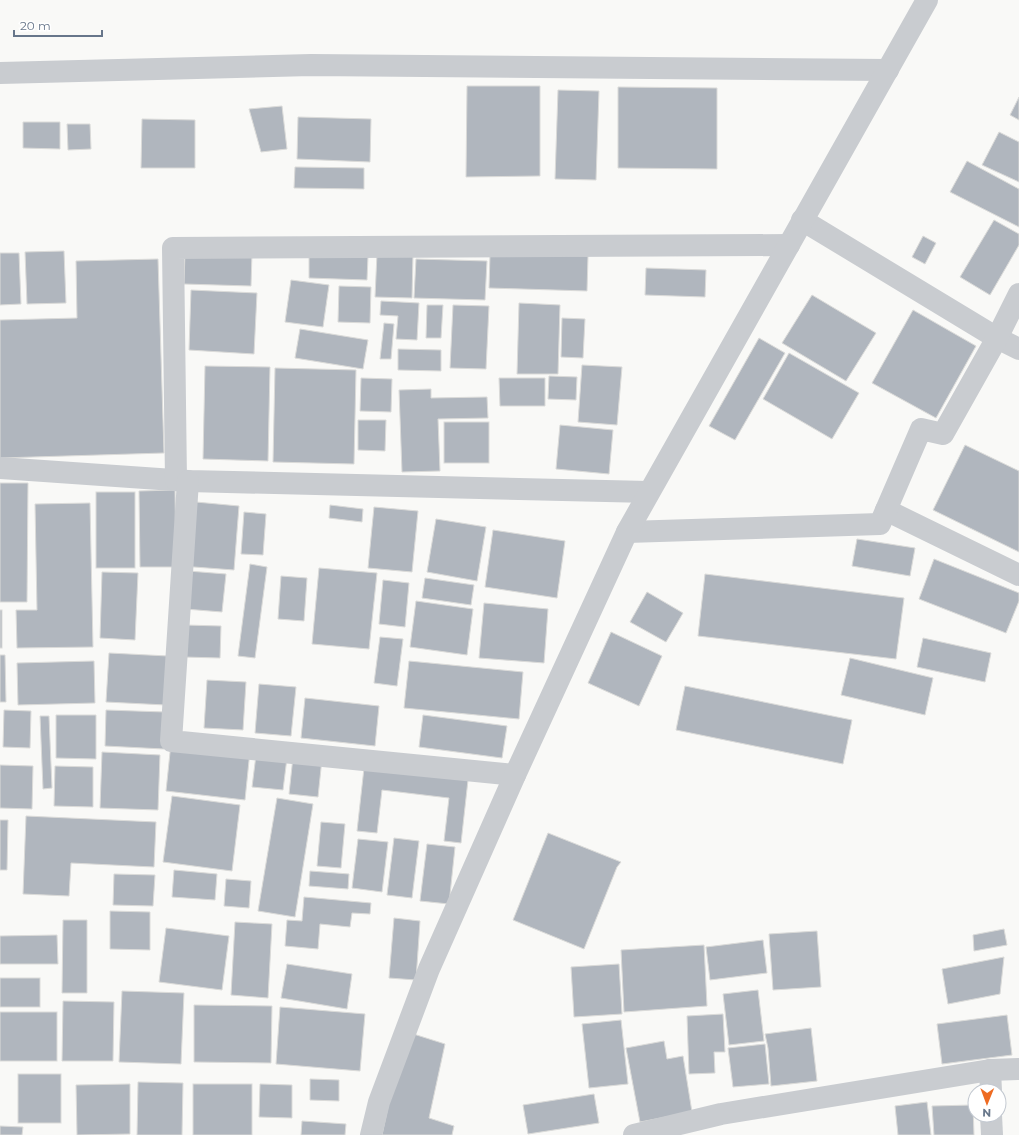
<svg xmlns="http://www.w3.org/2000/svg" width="1019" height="1135" viewBox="0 0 1019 1135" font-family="Montserrat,sans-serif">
<rect width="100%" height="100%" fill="#f9f9f7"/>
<g fill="#b0b6be" stroke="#dbdbd9">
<path d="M467,86H540V176L466,177Z"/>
<path d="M618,87L717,88V169L618,168Z"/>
<path d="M558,90L599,91L596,180L555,179Z"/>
<path d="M1019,97V120L1010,115Z"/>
<path d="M282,106L287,149L261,152L249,109Z"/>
<path d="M298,117L371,119L370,162L297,159Z"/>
<path d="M142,119L195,120V168H141Z"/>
<path d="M23,122H60V149L23,148Z"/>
<path d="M67,124H90L91,149L68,150Z"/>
<path d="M999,132L1019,142V182L982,165Z"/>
<path d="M967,161L1019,189V227L950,192Z"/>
<path d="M295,167L364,168V189L294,188Z"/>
<path d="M994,220L1019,234V245L990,295L960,277Z"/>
<path d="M923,236L936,243L925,264L912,257Z"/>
<path d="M64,251L66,303L27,304L25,252Z"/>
<path d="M185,251L252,253L251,286L184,284Z"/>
<path d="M0,253H19L21,304L0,305Z"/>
<path d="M377,253L413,254L412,298L375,297Z"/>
<path d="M309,254L368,256L367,280L309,278Z"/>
<path d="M490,254L588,256L587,291L489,288Z"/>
<path d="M158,259L164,453L0,458V320L77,318L76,261Z"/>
<path d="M416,259L487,261L485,300L414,298Z"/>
<path d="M646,268L706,270L705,297L645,295Z"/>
<path d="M291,280L329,285L323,327L285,322Z"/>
<path d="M339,286L371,287L370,323L338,322Z"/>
<path d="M191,290L257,293L254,354L189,350Z"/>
<path d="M812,295L876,333L846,381L782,343Z"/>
<path d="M381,301L419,303L417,340L396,339L398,316L380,315Z"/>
<path d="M519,303L560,305L558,374H517Z"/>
<path d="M427,305H443L441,338H426Z"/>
<path d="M453,305L489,306L486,369L450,368Z"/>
<path d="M913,310L976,346L936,418L872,383Z"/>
<path d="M562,318L585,319L583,358L561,357Z"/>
<path d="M384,323L394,324L391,359H380Z"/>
<path d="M300,329L368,340L363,369L295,358Z"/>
<path d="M759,338L785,353L735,440L709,426Z"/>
<path d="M398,349L441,350V371L398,370Z"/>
<path d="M789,353L859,393L832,439L763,399Z"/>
<path d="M582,365L622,367L617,425L578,422Z"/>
<path d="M205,366L270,367L268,461L203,459Z"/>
<path d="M275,368L356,370L354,464L273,462Z"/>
<path d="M549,376L577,377L576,400L548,399Z"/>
<path d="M361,378L392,379L391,412L360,411Z"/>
<path d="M499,378H545V406H500Z"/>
<path d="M431,389V398L487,397L488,418L438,419L440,471L402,472L399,390Z"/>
<path d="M358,420H386L385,451L358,450Z"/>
<rect x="444" y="422" width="45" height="41"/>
<path d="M560,425L613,430L609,474L556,469Z"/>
<path d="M965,445L1019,471V552L933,510Z"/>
<path d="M0,483H28L27,602H0Z"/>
<path d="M175,490L176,567H140L139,491Z"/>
<rect x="96" y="492" width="39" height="76"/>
<path d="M185,501L239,506L234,570L181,566Z"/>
<path d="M90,503L93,647L17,648L16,610H37L35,504Z"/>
<path d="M330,505L363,509L362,522L329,518Z"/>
<path d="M374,507L418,511L412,572L368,568Z"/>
<path d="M244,512L266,514L263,555L241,554Z"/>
<path d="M436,519L486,527L477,581L427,572Z"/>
<path d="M493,530L565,541L557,598L485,587Z"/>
<path d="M857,539L915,548L910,576L852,566Z"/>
<path d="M934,559L1019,593V601L1006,633L919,599Z"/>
<path d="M250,564L267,567L255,658L238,656Z"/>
<path d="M319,568L377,573L369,649L312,644Z"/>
<path d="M188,571L226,574L222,612L185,609Z"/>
<path d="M102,572L138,573L135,640L100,638Z"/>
<path d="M705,574L904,598L896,659L698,636Z"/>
<path d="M281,576L307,578L304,621L278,619Z"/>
<path d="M425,578L474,585L471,605L422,598Z"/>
<path d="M383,580L409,583L405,627L379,624Z"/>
<path d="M647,592L683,613L666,642L630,622Z"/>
<path d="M416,601L473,609L467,655L410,647Z"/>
<path d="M484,603L548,609L544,663L479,658Z"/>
<rect x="0" y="610" width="2" height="38"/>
<path d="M185,625L221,626L220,658L184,657Z"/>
<path d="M611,632L662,656L639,706L588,683Z"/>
<path d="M380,637L403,639L397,686L374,683Z"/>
<path d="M923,638L991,653L985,682L917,667Z"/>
<path d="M109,653L168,656L166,705L106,702Z"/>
<path d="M0,655H5L6,702H0Z"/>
<path d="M850,658L933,678L925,715L841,695Z"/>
<path d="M94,661L95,703L18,705L17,663Z"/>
<path d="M409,661L523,672L519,719L404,708Z"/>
<path d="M207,680L246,682L243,730L204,728Z"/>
<path d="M259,684L296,687L291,736L255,733Z"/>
<path d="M685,686L852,720L843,764L676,730Z"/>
<path d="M305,698L379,706L375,746L301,738Z"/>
<path d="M4,710L31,711L30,748L3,747Z"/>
<path d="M106,710L165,712L164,749L105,746Z"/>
<path d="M56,715H96V759L56,758Z"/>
<path d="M423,715L507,726L502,758L419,747Z"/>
<path d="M40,716H49L52,788L43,789Z"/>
<path d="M171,743L250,751L245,800L166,791Z"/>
<path d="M102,752L160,755L158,810L100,808Z"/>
<path d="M256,755L287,758L283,790L252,787Z"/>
<path d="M293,757L322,759L318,797L289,794Z"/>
<path d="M0,765L33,766L32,809L0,808Z"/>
<path d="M55,766L93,767V807L54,806Z"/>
<path d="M364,768L468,780L461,843L444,841L449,798L382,790L377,833L357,831Z"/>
<path d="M172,796L240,805L232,871L163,862Z"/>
<path d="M277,798L313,804L295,917L258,911Z"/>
<path d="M26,816L156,822L154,867L71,863L69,896L23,894Z"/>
<path d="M0,820H8L7,870H0Z"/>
<path d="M321,822L345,824L341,868L317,866Z"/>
<path d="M548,833L621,862L617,867L584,949L513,920Z"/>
<path d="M394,838L419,841L412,898L387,895Z"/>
<path d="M358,839L388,842L382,892L352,888Z"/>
<path d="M427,844L455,847L449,904L420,901Z"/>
<path d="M174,870L217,874L215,900L172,897Z"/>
<path d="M310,871L349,874L348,889L309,886Z"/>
<path d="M114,874L155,875L153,906L113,905Z"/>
<path d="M226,879L251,881L249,908L224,906Z"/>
<path d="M304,897L371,903L370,914L352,913L350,927L320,924L318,949L285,946L287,920L302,921Z"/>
<path d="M110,911L150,912V950L110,949Z"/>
<path d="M394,918L420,921L416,980L389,978Z"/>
<path d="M63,920H87V993H62Z"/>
<path d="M235,922L272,924L268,998L231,995Z"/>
<path d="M166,928L229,936L222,990L159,982Z"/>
<path d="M1004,929L1007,945L974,951L973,935Z"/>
<path d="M817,931L821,987L773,990L769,934Z"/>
<path d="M57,935L58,964H0V936Z"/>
<path d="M763,940L767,973L710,980L706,947Z"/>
<path d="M704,945L707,1006L624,1012L621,950Z"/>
<path d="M1004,957L1000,994L948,1004L942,969Z"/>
<path d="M287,964L352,974L347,1009L281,998Z"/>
<path d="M619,964L622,1014L574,1017L571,967Z"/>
<rect x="0" y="978" width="40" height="29"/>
<path d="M758,990L764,1041L729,1045L723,994Z"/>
<path d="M122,991L184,993L181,1064L119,1062Z"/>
<path d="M63,1001L114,1002L113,1061H62Z"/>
<path d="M194,1005L272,1006L271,1063L194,1062Z"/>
<path d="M280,1007L365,1014L360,1071L276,1064Z"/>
<rect x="0" y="1012" width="57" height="49"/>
<path d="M723,1014L725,1052H714L715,1073L689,1074L687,1016Z"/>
<path d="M1007,1015L1012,1055L942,1064L937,1024Z"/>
<path d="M621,1020L628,1084L589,1088L582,1024Z"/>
<path d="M811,1028L817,1081L771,1086L768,1048L765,1034Z"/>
<path d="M404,1031L445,1044L429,1118L454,1126L452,1135H382Z"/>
<path d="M664,1041L667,1059L683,1056L692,1112L640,1122L626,1048Z"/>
<path d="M765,1044L769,1084L733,1087L728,1048Z"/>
<rect x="18" y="1074" width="43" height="49"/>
<path d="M310,1079L339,1080V1101L310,1100Z"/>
<path d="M138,1082L183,1083L182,1135H137Z"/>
<path d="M130,1084V1134L77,1135L76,1085Z"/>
<rect x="193" y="1084" width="59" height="51"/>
<path d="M260,1084L292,1085V1118L259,1117Z"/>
<path d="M594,1094L599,1123L528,1134L523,1105Z"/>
<path d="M927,1102L931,1135H898L895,1106Z"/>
<path d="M973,1105L974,1135H934L932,1106Z"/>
<path d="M302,1121L346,1124L345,1135H301Z"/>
<path d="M0,1126L23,1127L22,1135H0Z"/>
</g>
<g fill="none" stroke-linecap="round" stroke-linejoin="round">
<g stroke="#c9ccd0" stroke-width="22">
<path d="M0,73L311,65L888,70"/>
<path d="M802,220L997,338L1019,349"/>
<path d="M0,468L188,481L649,492"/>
<path d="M176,480L173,248L789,245"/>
<path d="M188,481L171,741L515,775"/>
<path d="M886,510L1019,575"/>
<path d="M627,532L880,524L921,429L943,434L997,338L1019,294"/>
<path d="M990,1070L991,1091"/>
<path d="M991,1115L992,1135"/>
<path d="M371,1135L379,1102L429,969L515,775L627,532L927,0"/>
<path d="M634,1135L721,1114L990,1070L1019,1069"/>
</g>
</g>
<g transform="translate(987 1103) rotate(181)"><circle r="19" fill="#ffffff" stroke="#c2c8d0"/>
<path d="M0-3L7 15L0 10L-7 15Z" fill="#ee6b22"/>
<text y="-6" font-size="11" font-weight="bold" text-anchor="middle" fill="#67768a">N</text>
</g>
<path d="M14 30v6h88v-6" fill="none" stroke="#67768a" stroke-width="2"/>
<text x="20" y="30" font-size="12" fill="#67768a" stroke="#ffffff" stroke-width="3" paint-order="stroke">20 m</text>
</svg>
